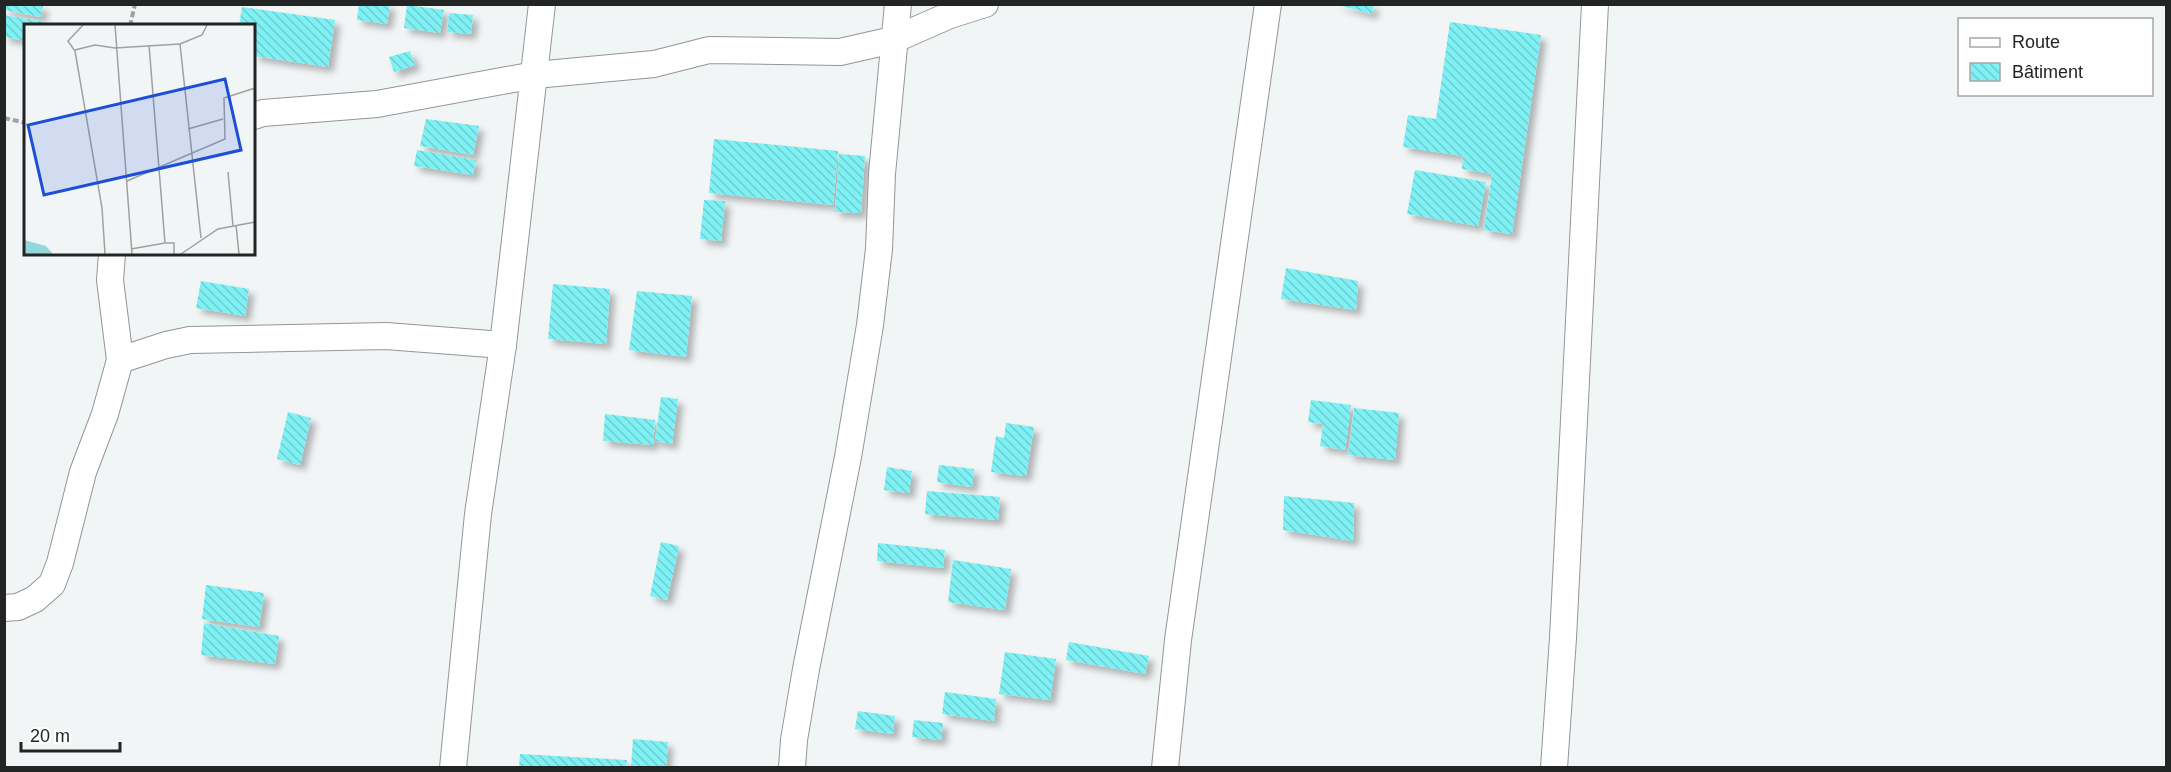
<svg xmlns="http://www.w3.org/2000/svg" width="2171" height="772" viewBox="0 0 2171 772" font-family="Arial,sans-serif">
<defs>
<pattern id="building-back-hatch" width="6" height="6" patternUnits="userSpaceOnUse" patternTransform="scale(1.5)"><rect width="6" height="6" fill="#7ff0f3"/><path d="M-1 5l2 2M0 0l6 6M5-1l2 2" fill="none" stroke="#6dced0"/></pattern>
<filter id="shadow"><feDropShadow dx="5.5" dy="5.5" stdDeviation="3" flood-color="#0004"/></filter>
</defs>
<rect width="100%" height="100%" fill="#f1f5f5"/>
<g fill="url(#building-back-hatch)" filter="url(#shadow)">
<path d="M359,4H390L387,24L357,20Z"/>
<path d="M1335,4H1374L1372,14Z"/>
<path d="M4,5H43L41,17L4,10Z"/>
<path d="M407,5L444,10L440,33L404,28Z"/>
<path d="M242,7L335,20L328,67L254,56V26H239Z"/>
<path d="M449,13L473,15L471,34L447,32Z"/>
<path d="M4,15L44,22L43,26H26V41L4,37Z"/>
<path d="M1450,22L1541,35L1512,234L1484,230L1492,174L1462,169L1463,156L1403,147L1408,115L1436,119Z"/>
<path d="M410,51L415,65L394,72L389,57Z"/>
<path d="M426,119L479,126L473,155L420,146Z"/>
<path d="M714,139L838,151L833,205L709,193Z"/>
<path d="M417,150L476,160L473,175L414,166Z"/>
<path d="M839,154L865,156L861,213L835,212Z"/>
<path d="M1415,170L1486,182L1478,226L1407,214Z"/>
<path d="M704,200L725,201L721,241L700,239Z"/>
<path d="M1286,268L1358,281L1356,310L1281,299Z"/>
<path d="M201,281L249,289L245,316L196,308Z"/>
<path d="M553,284L610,289L606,344L548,339Z"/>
<path d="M637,291L692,296L686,357L629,350Z"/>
<path d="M661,397L678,399L672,444L655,441Z"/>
<path d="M1311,400L1351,405L1345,450L1320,446L1323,424L1308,422Z"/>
<path d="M1354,408L1399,413L1395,460L1348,455Z"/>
<path d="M288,412L311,418L300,465L277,459Z"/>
<path d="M605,414L655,420L653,445L603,441Z"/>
<path d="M1006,423L1034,427L1026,476L991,472L996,436L1004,438Z"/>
<path d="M939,465L974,469L972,487L937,482Z"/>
<path d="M887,467L912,471L909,493L884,490Z"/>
<path d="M927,491L1000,497L998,520L925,514Z"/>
<path d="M1284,496L1354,503L1353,541L1283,530Z"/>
<path d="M661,542L679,546L667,600L650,596Z"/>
<path d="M878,543L945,550L943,568L877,561Z"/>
<path d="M953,560L1011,569L1005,610L948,602Z"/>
<path d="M206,585L264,593L259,627L202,619Z"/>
<path d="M204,623L279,636L275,664L201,655Z"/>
<path d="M1069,642L1149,656L1145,674L1066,660Z"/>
<path d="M1005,652L1056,659L1050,700L999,694Z"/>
<path d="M945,692L996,699L994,721L942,714Z"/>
<path d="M858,711L895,716L893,734L855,729Z"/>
<path d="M914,720L943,723L941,740L912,737Z"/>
<path d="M633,739L668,742L666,768H631Z"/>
<path d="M520,754L627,760L626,768H519Z"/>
</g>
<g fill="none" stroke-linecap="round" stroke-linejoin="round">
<g stroke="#929696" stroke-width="28">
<g id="minor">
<path d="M254,116L263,113L377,104L535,75L654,64L709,50L840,52L893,40L950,15L985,4"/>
<path d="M120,360L166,345L190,340L386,336L503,345"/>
<path d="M4,608L18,607L35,599L52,584L60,563L83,472L105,414L120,360L110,280L112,254"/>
<path d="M453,768L478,514L503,345L542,4"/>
<path d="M792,768L794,740L806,669L848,457L870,325L879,249L882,174L898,4"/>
<path d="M1165,768L1178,640L1268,4"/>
<path d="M1554,768L1563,638L1595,4"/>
</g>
</g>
<g stroke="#9fa2a2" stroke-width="4" stroke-dasharray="6 3" stroke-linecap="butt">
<path d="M130,26L135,4"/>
<path d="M4,118L26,123"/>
</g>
<use href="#minor" stroke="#fff" stroke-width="26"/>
</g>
<g transform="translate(24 24)">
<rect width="231" height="231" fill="#f1f5f5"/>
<path d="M0,216L22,222L29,230H0Z" fill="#92d7d9"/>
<path fill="none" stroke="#9fa1a1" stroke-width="1.5" d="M59,1L44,17L51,27L78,184L81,230M91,1L108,230M125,21L141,219H150V230M51,26L71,21L91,24L156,20M164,105L199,95M204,148L209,202M103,157L201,115L200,74L231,64M212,201L215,230M177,214L156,20L178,11L183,1M107,225L141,219M157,230L194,205L231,198"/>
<path fill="#1d4ed8" fill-opacity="0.15" stroke="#1d4ed8" stroke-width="3" d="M201,55L217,126L20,171L4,101Z"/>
<rect width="231" height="231" fill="none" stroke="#232424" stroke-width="3"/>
</g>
<rect width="2171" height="772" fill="none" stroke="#232424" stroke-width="12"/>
<rect x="1958" y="18" width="195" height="78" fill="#ffffff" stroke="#a7a7a7" stroke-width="1.5"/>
<rect x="1970" y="38" width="30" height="9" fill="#ffffff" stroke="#a7a7a7" stroke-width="1.5"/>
<text x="2012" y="48" font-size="18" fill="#232424">Route</text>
<rect x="1970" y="63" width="30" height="18" fill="url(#building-back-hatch)" stroke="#a7a7a7" stroke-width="1.5"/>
<text x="2012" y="78" font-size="18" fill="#232424">Bâtiment</text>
<path d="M21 742v9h99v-9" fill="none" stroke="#232424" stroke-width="3"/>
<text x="30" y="742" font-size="18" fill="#232424" stroke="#ffffff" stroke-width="4.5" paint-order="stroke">20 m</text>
</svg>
